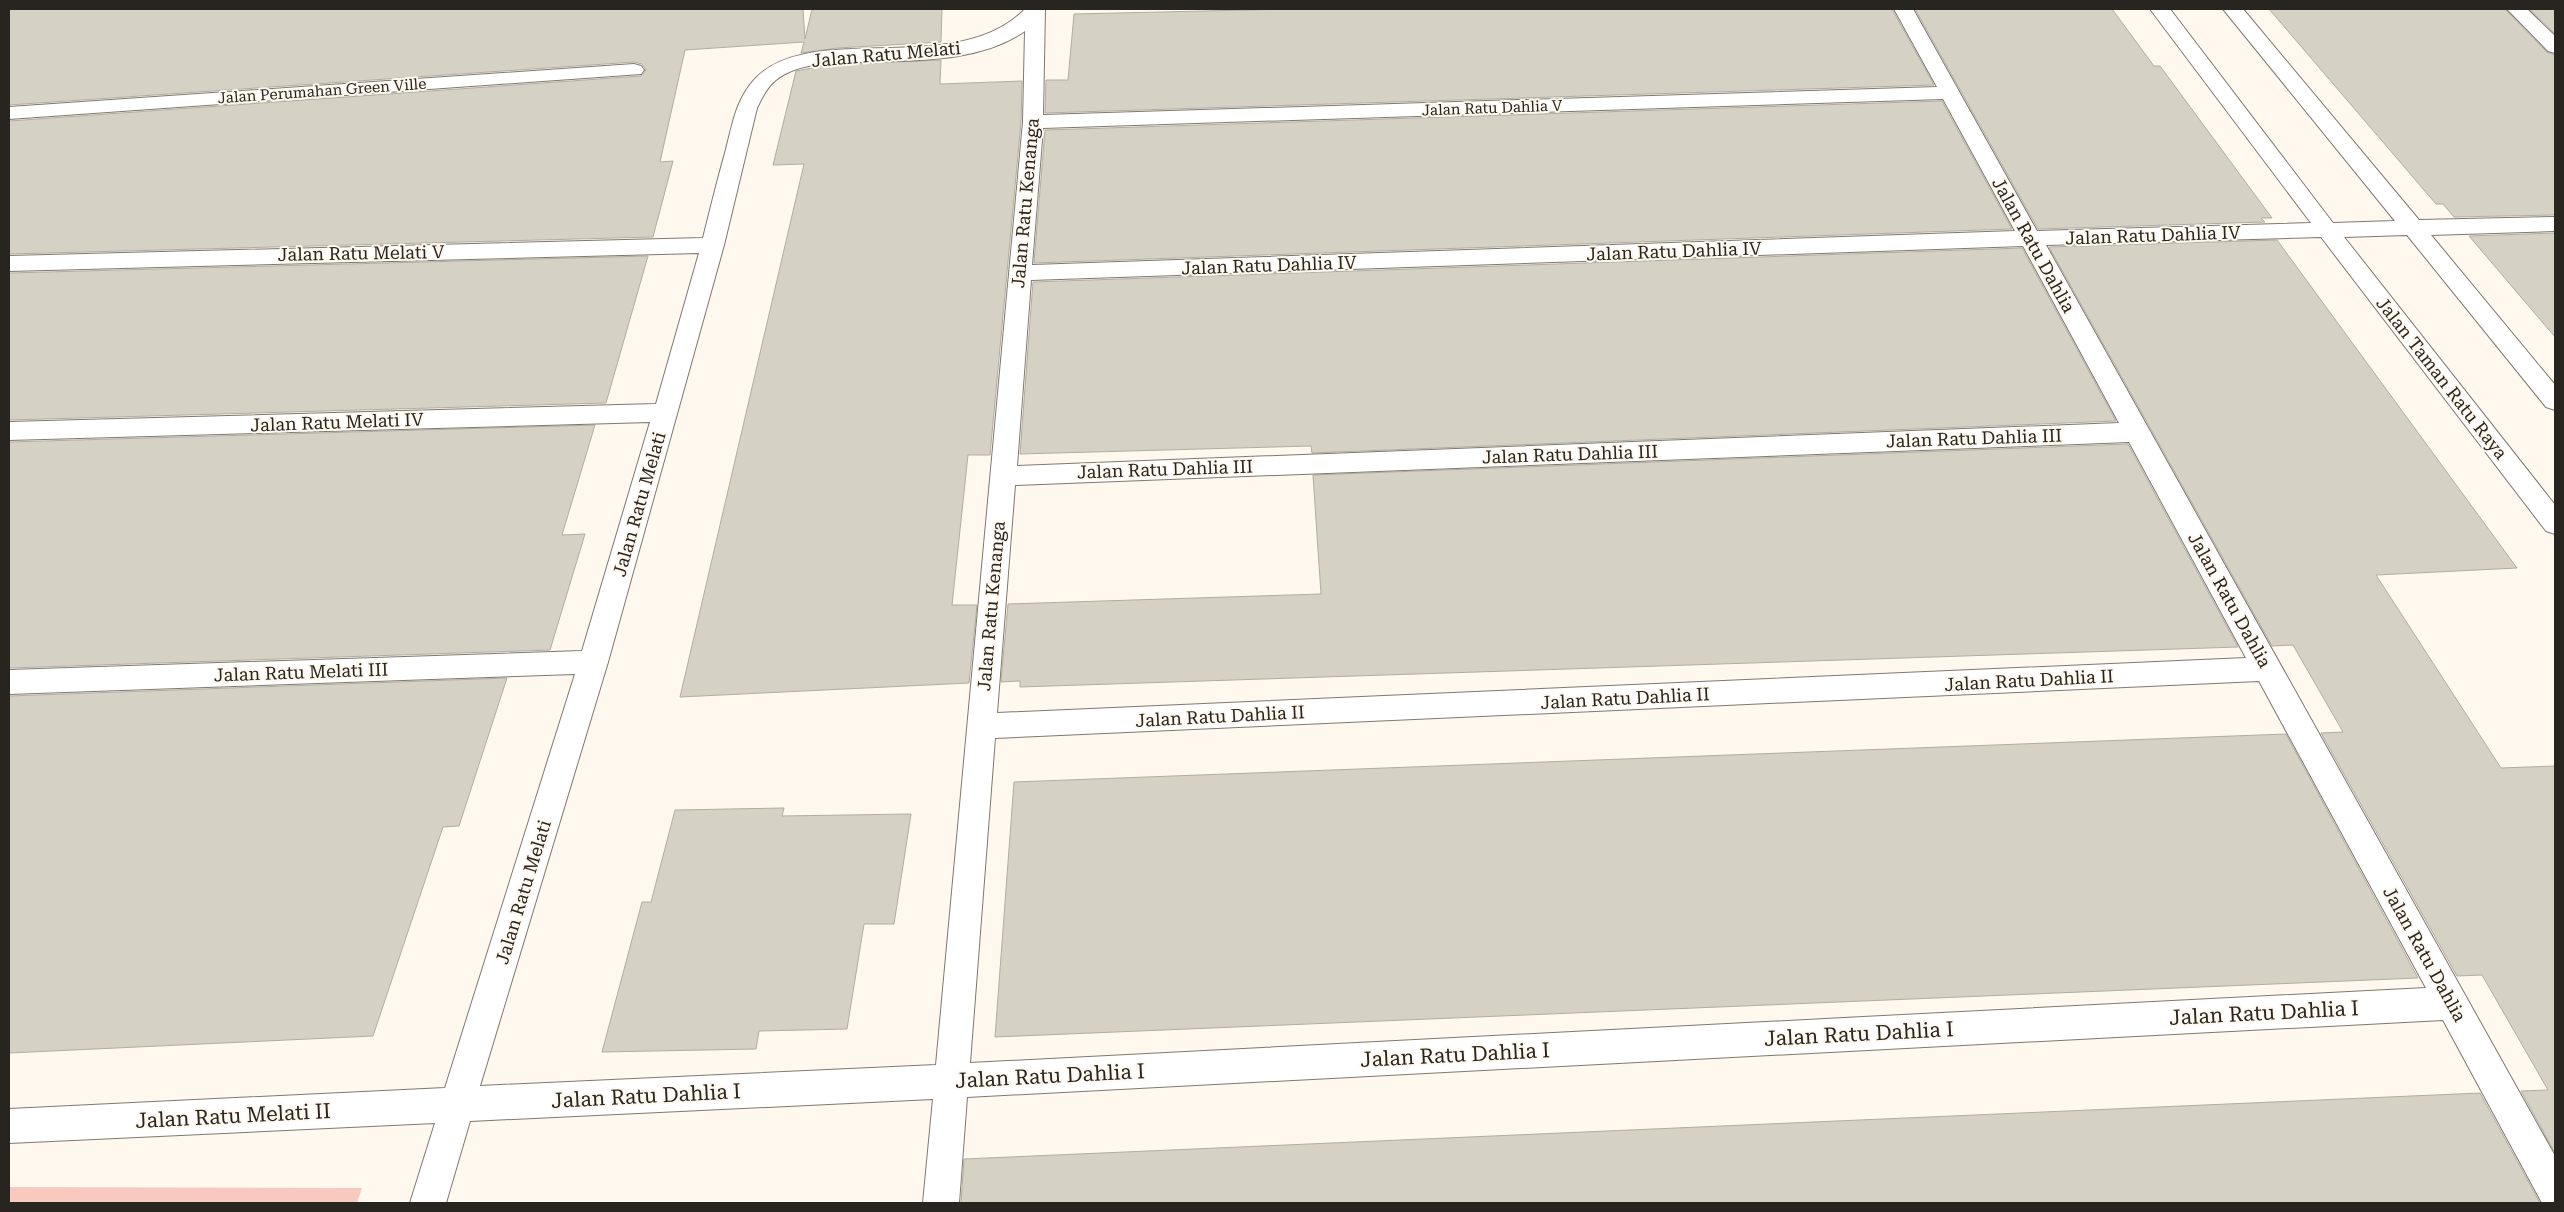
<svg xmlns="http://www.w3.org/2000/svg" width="2564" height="1212" viewBox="0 0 2564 1212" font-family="'Roboto Serif',serif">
<rect width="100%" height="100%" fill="#fff8ef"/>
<path fill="#f8c9be" d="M9,1187L362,1188L357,1203H9Z"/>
<g fill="#d5d1c5" stroke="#b0ada1">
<path d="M9,9H803L805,39L812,9H942L941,42L838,48L801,53L804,42L685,50L660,162L673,161L653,237L9,254V121L641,76L646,70L642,64L634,62L9,105Z"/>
<path d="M1292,9H1892L1934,85L1045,113L1046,80H1068L1074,14Z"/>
<path d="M1915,9H2112L2154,66H2160L2272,218H2261L2265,222L2038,229Z"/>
<path d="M2269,9H2505L2547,52L2555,55V215L2454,217L2443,204H2436Z"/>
<path d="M2529,9H2555V34Z"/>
<path d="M941,60L940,84L1022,81L1021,122L990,455H968L952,605H977L969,683L680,697L804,164L773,165L796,71L828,65Z"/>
<path d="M1942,101L2012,229L1034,263L1045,130Z"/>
<path d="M2555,233V337L2469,236Z"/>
<path d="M2277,240L2517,568L2376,575L2501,768L2555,766V1153L2521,1091L2548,1090L2482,975L2457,976L2321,733L2343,732L2293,645L2272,646L2049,247Z"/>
<path d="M2022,248L2116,421L1312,453L1311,446L1020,454L1033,282Z"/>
<path d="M648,256L606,403L9,420V273Z"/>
<path d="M595,425L562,535L585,534L550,650L9,668V442Z"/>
<path d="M2128,444L2238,647L1020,687V681L1001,682L1008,604L1321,594L1313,475Z"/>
<path d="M507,678L459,826L443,827L373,1036L9,1053V696Z"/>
<path d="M2286,734L2418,978L995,1037L1014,782Z"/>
<path d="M784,808L782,816L911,814L894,924H864L847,1029L759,1031L756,1049L602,1052L642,902H651L675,810Z"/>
<path d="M2480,1093L2540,1203H961L964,1159Z"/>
</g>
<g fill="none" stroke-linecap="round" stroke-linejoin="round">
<g stroke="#80786e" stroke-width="2">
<g id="minor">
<path d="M1025,9H1045L1043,115L1937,87L1894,9H1913L2037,231L2311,223L2150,9H2170L2333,223L2395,221L2223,9H2243L2419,220L2555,217V231L2431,235L2555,385V410L2546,407L2407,235L2344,237L2555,505V534L2546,531L2321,237L2046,245L2555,1156V1203H2542L2443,1020L967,1097L959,1203H923L933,1099L470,1121L446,1203H410L435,1123L9,1143V1109L445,1088L575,674L9,694V670L582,651L650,422L9,440V422L656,404L699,253L9,271V256L703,238C710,210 717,181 725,153C731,131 734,108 747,89C796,13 954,83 1025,9ZM1025,31L1023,122L936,1065L480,1086L608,662L724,245L757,108C762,98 767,87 776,80C799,62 833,63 861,62C915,60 979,63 1025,31ZM1943,99L2015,231L1032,265L1043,128ZM2023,246L2119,423L1017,466L1031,280ZM2129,442L2246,658L997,713L1015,485ZM2259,681L2426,988L970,1063L995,738Z"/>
<path d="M2507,9H2527L2555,36V53L2548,51Z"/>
<path d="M634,64L641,66L644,70L641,74L9,119V107Z"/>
</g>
</g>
<use href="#minor" fill="#fff" fill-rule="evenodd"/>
</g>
<g text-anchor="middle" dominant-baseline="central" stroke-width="4" stroke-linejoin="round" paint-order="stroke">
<g font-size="15" fill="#282521" stroke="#fff8ef">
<text transform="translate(322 91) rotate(-4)">Jalan Perumahan Green Ville</text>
<text transform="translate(1492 108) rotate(-2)">Jalan Ratu Dahlia V</text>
</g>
<g font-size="18" fill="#282521" stroke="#fff8ef">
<text transform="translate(886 54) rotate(-5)">Jalan Ratu Melati</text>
<text transform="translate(1025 203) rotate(-85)">Jalan Ratu Kenanga</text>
<text transform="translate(2153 235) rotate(-2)">Jalan Ratu Dahlia IV</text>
<text transform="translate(2034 245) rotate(61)">Jalan Ratu Dahlia</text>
<text transform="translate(1674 251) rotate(-2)">Jalan Ratu Dahlia IV</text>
<text transform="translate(361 253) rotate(-1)">Jalan Ratu Melati V</text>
<text transform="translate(1269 265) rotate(-2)">Jalan Ratu Dahlia IV</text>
<text transform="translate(2442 378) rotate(52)">Jalan Taman Ratu Raya</text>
<text transform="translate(337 422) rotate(-2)">Jalan Ratu Melati IV</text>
<text transform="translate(1974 438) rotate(-2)">Jalan Ratu Dahlia III</text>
<text transform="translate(1570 454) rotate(-2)">Jalan Ratu Dahlia III</text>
<text transform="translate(1165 469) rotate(-2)">Jalan Ratu Dahlia III</text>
<text transform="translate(639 504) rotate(-74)">Jalan Ratu Melati</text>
<text transform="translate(2230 600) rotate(61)">Jalan Ratu Dahlia</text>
<text transform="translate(991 606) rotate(-85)">Jalan Ratu Kenanga</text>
<text transform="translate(301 672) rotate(-2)">Jalan Ratu Melati III</text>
<text transform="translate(2029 680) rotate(-3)">Jalan Ratu Dahlia II</text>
<text transform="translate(1625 698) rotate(-3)">Jalan Ratu Dahlia II</text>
<text transform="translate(1220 716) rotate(-3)">Jalan Ratu Dahlia II</text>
<text transform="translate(523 892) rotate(-73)">Jalan Ratu Melati</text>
<text transform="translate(2425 954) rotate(61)">Jalan Ratu Dahlia</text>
</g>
<g font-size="21" fill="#282521" stroke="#fff8ef">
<text transform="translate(2264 1013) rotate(-3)">Jalan Ratu Dahlia I</text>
<text transform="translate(1859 1034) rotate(-3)">Jalan Ratu Dahlia I</text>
<text transform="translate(1455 1055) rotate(-3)">Jalan Ratu Dahlia I</text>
<text transform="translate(1050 1076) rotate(-3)">Jalan Ratu Dahlia I</text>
<text transform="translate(646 1096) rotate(-3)">Jalan Ratu Dahlia I</text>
<text transform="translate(233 1116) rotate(-3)">Jalan Ratu Melati II</text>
</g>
</g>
<rect width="2564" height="1212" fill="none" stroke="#282521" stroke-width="20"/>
</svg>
